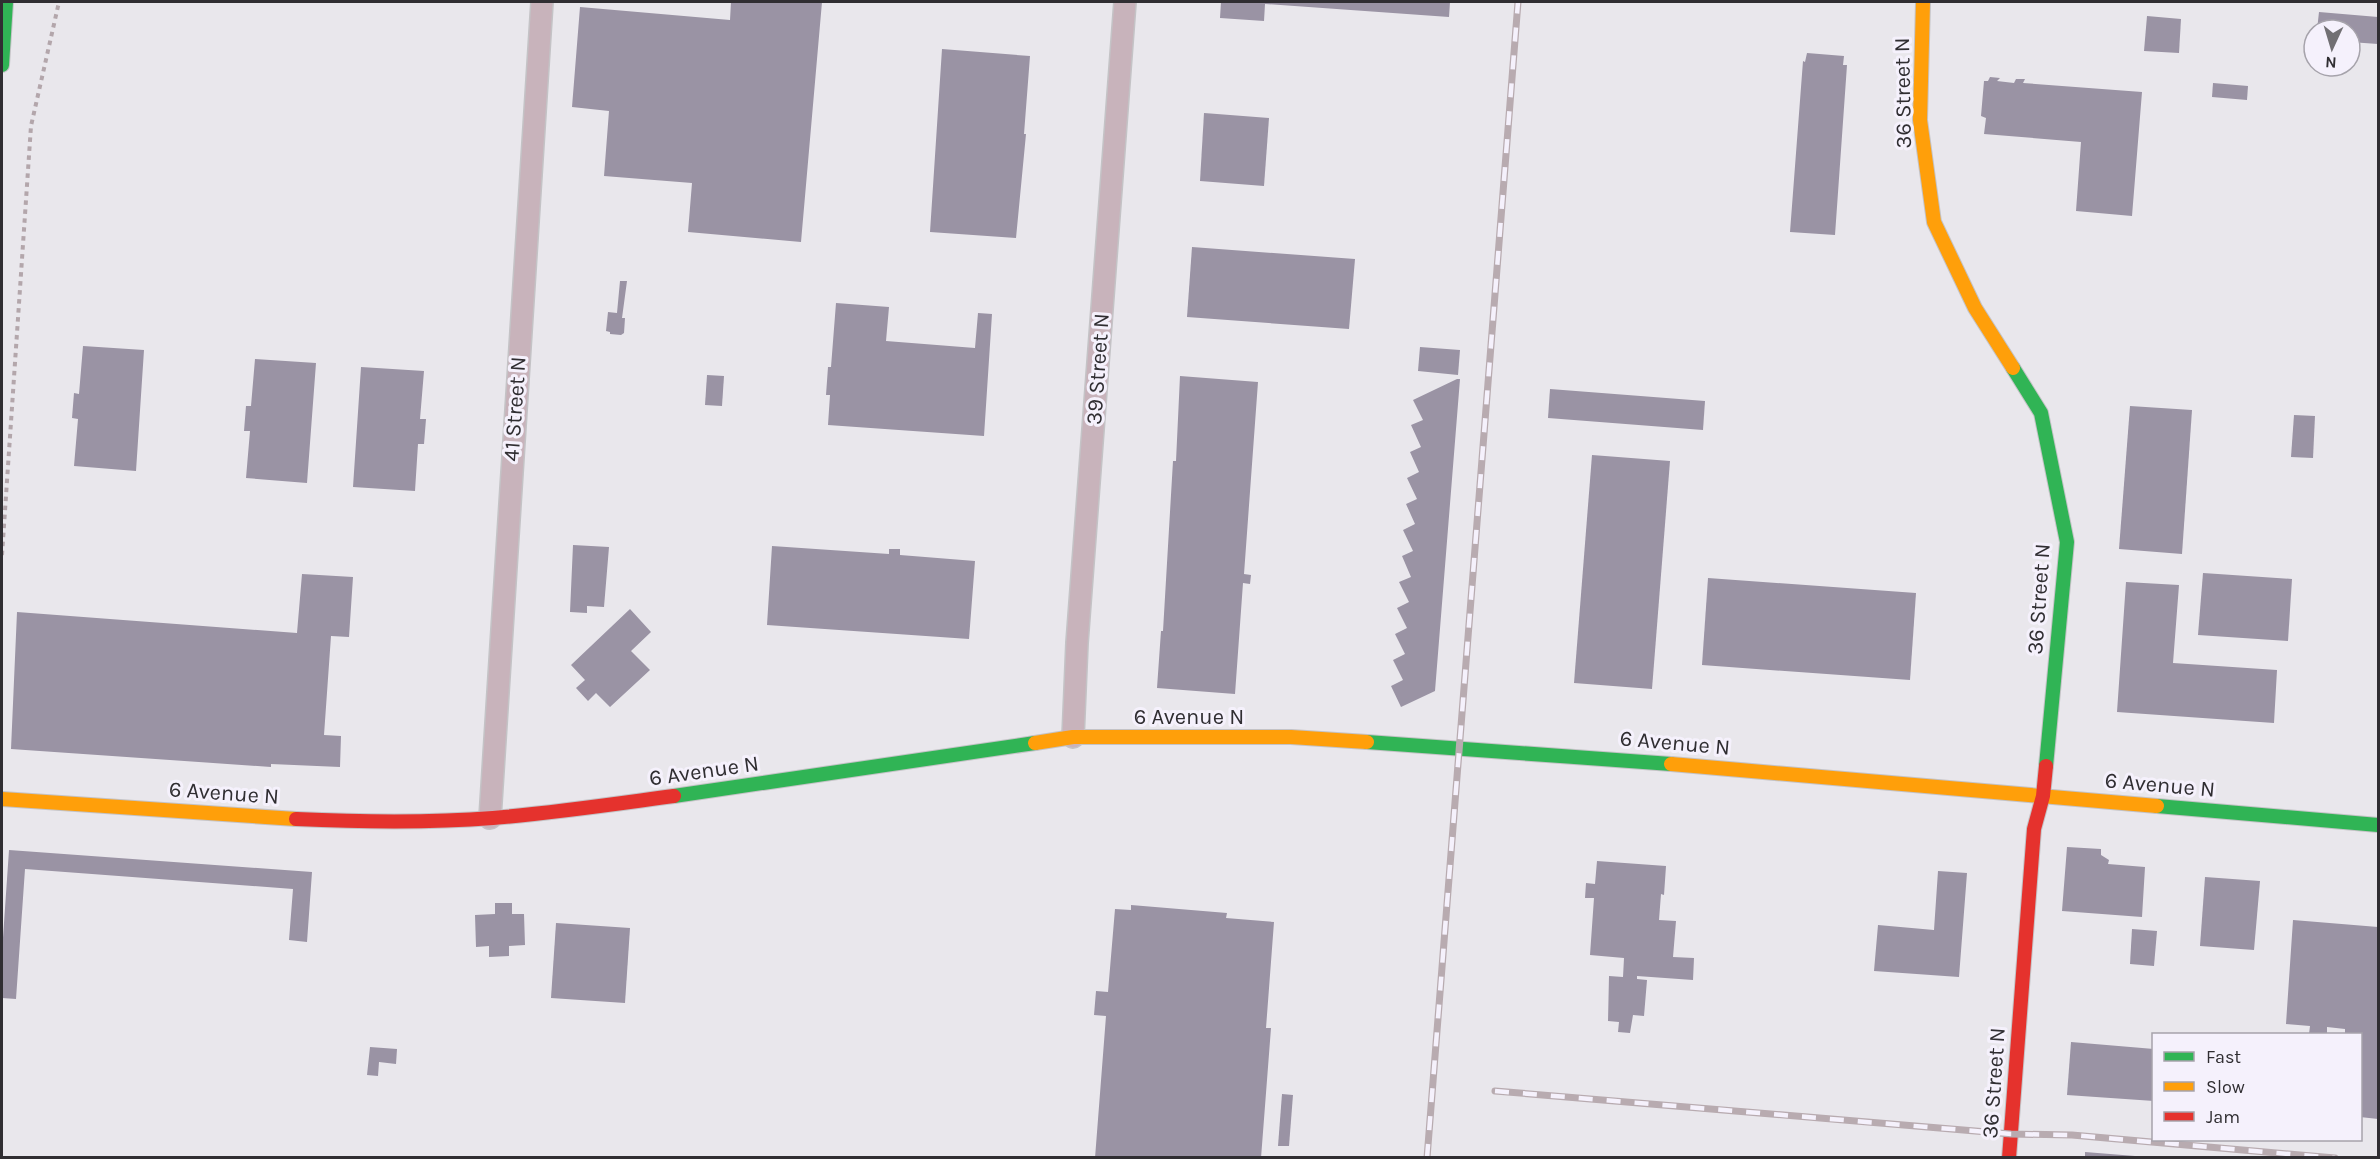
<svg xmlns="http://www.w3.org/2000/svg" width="2380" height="1159" viewBox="0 0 2380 1159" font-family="Karla,sans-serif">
<rect width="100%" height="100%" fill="#e9e7ec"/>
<g fill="#9a93a4">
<path d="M731,2H822L801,242L688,232L692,183L604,176L609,111L572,107L580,7L730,20Z"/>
<path d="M1221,2H1450L1449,17L1265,4L1264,21L1220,18Z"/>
<path d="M2319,12L2378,17V44L2350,42V30H2317Z"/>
<path d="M2147,16L2181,19L2179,53L2144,51Z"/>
<path d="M942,49L1030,56L1024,134H1026L1016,238L930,232Z"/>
<path d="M1807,53L1844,56L1843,65H1847L1835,235L1790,232L1803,61L1805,62Z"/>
<path d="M1990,77L2000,78L1997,81L2014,83L2016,79H2025L2023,83L2142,92L2132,216L2076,211L2081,142L1984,134L1986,118L1981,116L1984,81H1988Z"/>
<path d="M2213,83L2248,86L2247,100L2212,97Z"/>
<path d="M1204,113L1269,118L1264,186L1200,181Z"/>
<path d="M1192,247L1355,259L1349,329L1187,317Z"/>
<path d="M620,281H627L622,318H625L624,333L621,335L610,334V332L606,331L608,312L617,313Z"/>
<path d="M836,303L889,307L886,341L975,348L978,313L992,314L984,436L828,425L830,395H826L828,367H831Z"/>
<path d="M83,346L144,350L136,471L74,466L78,419L72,418L74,393L79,394Z"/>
<path d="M1420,347L1460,350L1458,375L1418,371Z"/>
<path d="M255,359L316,363L307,483L246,478L250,431H244L246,406H251Z"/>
<path d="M361,367L424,371L420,419H426L424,444H418L415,491L353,487Z"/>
<path d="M707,375L724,376L722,406L705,405Z"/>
<path d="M1180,376L1258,382L1244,574L1251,575L1250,584L1243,583L1235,694L1157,688L1161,631H1163L1173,461H1176Z"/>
<path d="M1457,379H1460L1435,691L1401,707L1391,686L1403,680L1393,660L1405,654L1395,634L1407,628L1397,608L1409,602L1399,582L1411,577L1402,556L1413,551L1403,530L1415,524L1406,504L1417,499L1407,478L1419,472L1410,452L1421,447L1411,425L1423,420L1413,400Z"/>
<path d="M1550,389L1705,401L1703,430L1548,418Z"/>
<path d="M2130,406L2192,410L2182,554L2119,549Z"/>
<path d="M2294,415L2315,416L2313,458L2291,457Z"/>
<path d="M1592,455L1670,461L1652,689L1574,683Z"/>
<path d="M573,545L609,547L604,607L587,606V613L570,612Z"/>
<path d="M772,546L889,554V549H900V555L975,561L969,639L767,625Z"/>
<path d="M2203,573L2292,579L2288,641L2198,635Z"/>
<path d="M302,574L353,577L349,637L331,636L324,735L341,736L340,767L271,764V767L11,749L17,612L297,633Z"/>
<path d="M1708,578L1916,593L1910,680L1702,665Z"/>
<path d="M2126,582L2179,585L2173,663L2277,670L2274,723L2117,712Z"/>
<path d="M630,609L651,632L631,651L650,670L610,707L596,693L588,701L576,688L585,680L571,665Z"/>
<path d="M2067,847L2101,849V855L2109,860L2108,864L2145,867L2142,917L2062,911Z"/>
<path d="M9,850L312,872L307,942L289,940L293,889L25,869L16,999L2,998V952Z"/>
<path d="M1597,861L1666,866L1664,895L1661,894L1659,920L1676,921L1673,957L1694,958L1693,980L1637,976V979L1647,980L1644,1016L1633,1015L1630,1033L1618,1032L1619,1022L1608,1021L1609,976L1623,977L1624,958L1590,955L1594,898H1585L1586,883L1595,884Z"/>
<path d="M1938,871L1967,873L1959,977L1874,971L1878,925L1934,930Z"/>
<path d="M2205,877L2260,881L2254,950L2200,946Z"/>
<path d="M495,903H512V914H524L525,945L509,946V956L489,957V946L476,947L475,915L495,914Z"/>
<path d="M1131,905L1227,913L1226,918L1274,922L1266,1028H1271L1261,1158H1095L1106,1016L1094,1015L1096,991L1108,992L1115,909L1131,910Z"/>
<path d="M2293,920L2378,927V1119L2360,1117V1034H2345V1029L2327,1027V1034H2309L2310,1026L2286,1024Z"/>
<path d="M556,923L630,928L625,1003L551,998Z"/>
<path d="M2132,929L2157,931L2154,966L2130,964Z"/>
<path d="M2071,1042L2154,1049V1101L2067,1095Z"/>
<path d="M370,1047L397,1049L396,1064L379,1062L378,1076L367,1075Z"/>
<path d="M1282,1094L1293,1095L1289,1146H1278Z"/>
<path d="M2085,1152L2135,1156V1158H2085Z"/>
</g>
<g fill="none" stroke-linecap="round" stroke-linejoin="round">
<g stroke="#c4c3c6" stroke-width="24">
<g id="street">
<path d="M1073,737L1077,643L1125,2"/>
<path d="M490,818L542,2"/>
</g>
</g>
<g stroke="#c4c3c6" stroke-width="16">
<g id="fast">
<path d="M2,65L6,2"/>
<path d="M2013,368L2041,413L2067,542L2046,766"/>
<path d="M1367,742L1671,764"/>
<path d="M674,796L1035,743"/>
<path d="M2157,806L2378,825"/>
</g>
</g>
<g stroke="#c4c3c6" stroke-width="16">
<g id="slow">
<path d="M1923,2L1920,120L1934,222L1975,308L2013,368"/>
<path d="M1035,743L1073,737H1291L1367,742"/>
<path d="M1671,764L2157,806"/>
<path d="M2,799L296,819"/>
</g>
</g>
<g stroke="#c4c3c6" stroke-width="16">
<g id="jam">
<path d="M296,819C361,822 428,823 493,818C553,813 614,804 674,796"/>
<path d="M2009,1158L2034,829L2043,796L2046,766"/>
</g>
</g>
<path stroke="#b3a6ab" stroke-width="4" stroke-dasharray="4.5 4.5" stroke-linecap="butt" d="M2,555L31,126L59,2"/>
<use href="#street" stroke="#c8b3bb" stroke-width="21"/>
<use href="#fast" stroke="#30b455" stroke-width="14"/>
<use href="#slow" stroke="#ff9f0a" stroke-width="14"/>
<use href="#jam" stroke="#e5322d" stroke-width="14"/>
<g stroke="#b8abb0" stroke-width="7">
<g id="rail">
<path d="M1495,1091L2011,1134L2072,1135L2335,1158"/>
<path d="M1427,1158L1518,2"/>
</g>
</g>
<use href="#rail" stroke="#f5f1fc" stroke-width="4.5" stroke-dasharray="14" stroke-linecap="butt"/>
</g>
<g text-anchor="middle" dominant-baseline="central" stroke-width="6" stroke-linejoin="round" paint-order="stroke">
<g font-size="22" fill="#302e32" stroke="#f5f1fc">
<text transform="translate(1903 93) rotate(-91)">36 Street N</text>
<text transform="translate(1098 369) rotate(-86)">39 Street N</text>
<text transform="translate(515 409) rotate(-86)">41 Street N</text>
<text transform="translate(2039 599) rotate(-86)">36 Street N</text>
<text x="1189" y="717">6 Avenue N</text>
<text transform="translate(1675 743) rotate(5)">6 Avenue N</text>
<text transform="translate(704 771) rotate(-8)">6 Avenue N</text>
<text transform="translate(2160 785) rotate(5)">6 Avenue N</text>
<text transform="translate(224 793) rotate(4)">6 Avenue N</text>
<text transform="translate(1994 1083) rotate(-86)">36 Street N</text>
</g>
</g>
<rect width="2380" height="1159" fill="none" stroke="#302e32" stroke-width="6"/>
<rect x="2152" y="1033" width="210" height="108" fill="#f5f1fc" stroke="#a6a3ab" stroke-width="1.5"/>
<rect x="2164" y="1052" width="30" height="9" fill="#30b455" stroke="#a6a3ab" stroke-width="1.5"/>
<text x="2206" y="1063" font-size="18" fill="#302e32">Fast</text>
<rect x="2164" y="1082" width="30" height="9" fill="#ff9f0a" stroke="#a6a3ab" stroke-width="1.5"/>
<text x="2206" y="1093" font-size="18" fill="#302e32">Slow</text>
<rect x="2164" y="1112" width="30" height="9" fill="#e5322d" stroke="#a6a3ab" stroke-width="1.5"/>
<text x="2206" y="1123" font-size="18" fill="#302e32">Jam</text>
<g transform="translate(2332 48) rotate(184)"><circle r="28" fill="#f5f1fc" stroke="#a6a3ab" stroke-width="1.5"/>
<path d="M0-4.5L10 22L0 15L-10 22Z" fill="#716f73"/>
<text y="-9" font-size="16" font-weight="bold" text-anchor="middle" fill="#302e32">N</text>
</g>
</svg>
